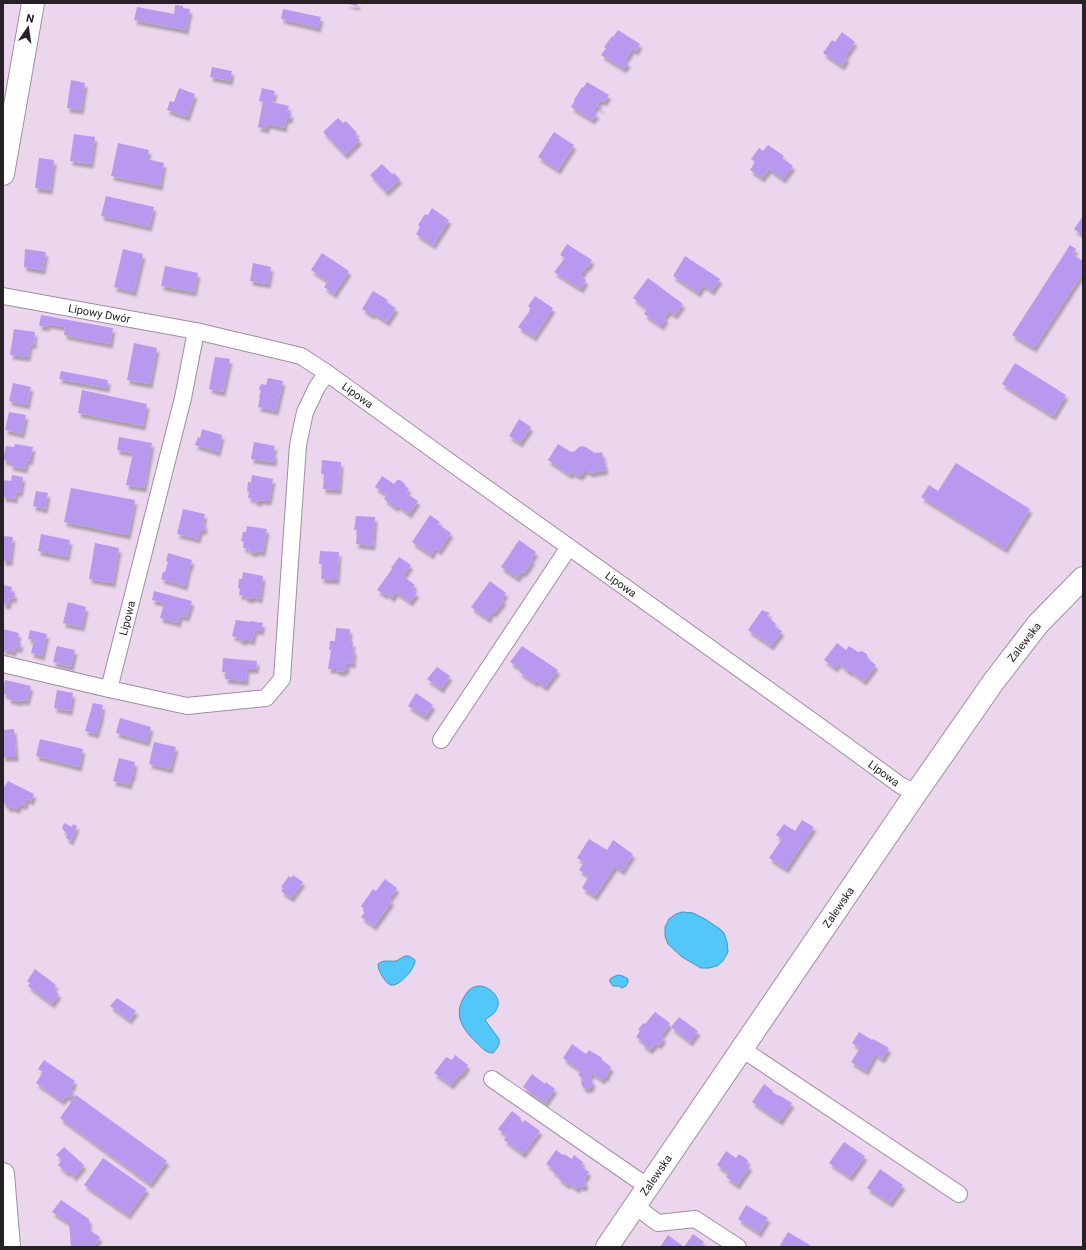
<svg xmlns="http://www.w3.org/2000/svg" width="1086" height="1250" viewBox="0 0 1086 1250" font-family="Roboto,sans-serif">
<defs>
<filter id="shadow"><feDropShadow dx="2.5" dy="4.5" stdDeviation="1" flood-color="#0004"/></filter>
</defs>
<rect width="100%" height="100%" fill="#ebd6ed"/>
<g fill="#54c7fa" stroke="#4795bb">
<path d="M682,912L693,913L705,919L720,929L724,933L727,942L728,952L723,961L717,966L709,968H701L682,957L668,944L665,936V927L669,919L676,914Z"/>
<path d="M405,956H409L415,960C416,968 399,987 391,985C386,983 385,980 382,976C380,972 378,969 378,964C384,959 389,962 396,961C399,960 402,957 405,956Z"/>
<path d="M618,975L623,976L628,979V982L626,986L622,988L619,986H613L610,982V979L613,977Z"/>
<path d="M481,986C492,988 504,1000 495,1012C493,1015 488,1017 485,1020L499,1039C500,1046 497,1048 493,1053C486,1053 482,1048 477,1043C462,1029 452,1014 466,994C470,988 474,986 481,986Z"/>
</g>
<g fill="#b999ef" filter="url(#shadow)">
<path d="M345,3H358L357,6Z"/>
<path d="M175,5L183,6V8L190,9L186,30L134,20L137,7L174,14Z"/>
<path d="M283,9L321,17L318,28L281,19Z"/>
<path d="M618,30L640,44L636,51L632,49L629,54L625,60L628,63L624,69L601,55L606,48L604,47L612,36L613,37Z"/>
<path d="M842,32L855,42L845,56L847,58L842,66L823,53L832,40L835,42Z"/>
<path d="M212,67L232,71L230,81L210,77Z"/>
<path d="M71,80L85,83L81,110L67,108Z"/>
<path d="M587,82L609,95L604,102L601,100L597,105L602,108L601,109L596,106L593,111L597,114L592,120L571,107L575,100H574L582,87L583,88Z"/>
<path d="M179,88L195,94L187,117L167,110L170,101L174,102Z"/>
<path d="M262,88L275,91L272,102L289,106L287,112L291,113L290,119H286L284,128L268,124L266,129L258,127L263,102L259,101Z"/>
<path d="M338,118L343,123L346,121L357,133L354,135L360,140L345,155L323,132Z"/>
<path d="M554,132L574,145L558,170L538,157Z"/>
<path d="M74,134L95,137L91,164L70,161Z"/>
<path d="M118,143L149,150L147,159L164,163L160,186L111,176Z"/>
<path d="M768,145L784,156L782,158L793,166L783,179L769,169L762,178L750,170L755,162L751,159L759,148L763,151Z"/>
<path d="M39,158L54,160L50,190L35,188Z"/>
<path d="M382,164L392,174L394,173L400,179L386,192L370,175Z"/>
<path d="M106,196L154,207L149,227L101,216Z"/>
<path d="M432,208L449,220L433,245L416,234L420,227L418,225L425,214L428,215Z"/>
<path d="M1083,216V230L1081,234L1074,229Z"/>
<path d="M567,244L592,260L588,267L587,266L580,276L586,280L581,289L554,272L565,258L560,255Z"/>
<path d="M1070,245L1076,249L1072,254L1083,261V272L1034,348L1012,335Z"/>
<path d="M25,249L46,252L43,270L24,267Z"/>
<path d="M123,249L143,254L134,292L114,287Z"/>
<path d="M322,253L349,271L334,294L324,287L328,281L311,270Z"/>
<path d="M685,256L720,279L712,291L703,285L698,293L673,276Z"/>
<path d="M253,263L271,267L268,284L250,281Z"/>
<path d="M165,266L198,273L194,292L161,286Z"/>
<path d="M648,278L683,304L675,315L669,311L664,317L666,319L661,326L644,314L647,309L633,298Z"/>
<path d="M373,291L388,300L386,302L396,308L387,322L373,313L372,315L362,309Z"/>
<path d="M535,296L553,308L534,337L518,327L529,312L530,308L528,306Z"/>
<path d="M41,315L113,328L110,344L64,335L65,327L48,324L47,327L39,326Z"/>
<path d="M14,329L35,332L34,345L30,344L28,357L10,355Z"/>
<path d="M134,343L157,348L150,384L127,380Z"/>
<path d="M215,357L230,359L223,392L209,389Z"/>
<path d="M1015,363L1066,395L1053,416L1002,384Z"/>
<path d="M61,371L108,380L107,388L59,379Z"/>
<path d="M268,378L283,381L276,411L258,407L260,397H259L261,391L259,389L260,386L262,384L266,385Z"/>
<path d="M13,383L31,387L27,405L9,401Z"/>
<path d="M82,390L147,404L143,426L78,413Z"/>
<path d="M9,412L26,415L22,434L5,430Z"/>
<path d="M519,419L531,427L520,443L509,436Z"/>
<path d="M202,429L222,435L218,452L195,445L198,437L200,438Z"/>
<path d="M119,437L152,443L144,488L126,485L133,453L117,450Z"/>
<path d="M254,442L275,446L273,454H275L274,462L251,459Z"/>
<path d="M15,444L33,447L30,461L27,460L25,469L10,466L11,462L3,460L6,446L14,447Z"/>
<path d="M558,444L571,452L575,451L579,447L584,446L595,453L602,452L606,470L590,473L588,471H584L582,475L579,476L572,472L570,475L548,460Z"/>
<path d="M322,460L341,462L339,490L323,489L324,474H321Z"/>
<path d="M956,463L1030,509L1005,549L921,497L929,485L938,491Z"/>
<path d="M12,475L23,477L20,493L16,492L15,499L3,497V480L11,481Z"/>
<path d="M252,475L273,479L269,501L260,500V502L254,501V499L248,498L249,492L247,491L248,482H251Z"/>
<path d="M382,476L394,484L397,480H400L404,483L405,486L409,489L406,493L418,501L409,514L397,505L396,508L384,499L387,495L375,487Z"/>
<path d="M71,488L135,500L128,535L64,522Z"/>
<path d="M36,491L48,493L45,509L33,506Z"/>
<path d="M183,509L205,514L203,522L205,525L204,530L200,531L198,539L177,534Z"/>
<path d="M430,515L440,522L438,524L451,533L439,551L435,548L431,555L412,542Z"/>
<path d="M356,516L375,517L373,546L356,544L357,530H354Z"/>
<path d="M247,526L267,529L263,552L256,551L255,553L248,551L249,549L243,548L244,542L241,541L243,532H246Z"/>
<path d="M41,534L70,540L67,557L38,551Z"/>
<path d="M3,536L13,537L10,561H3Z"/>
<path d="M519,540L536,552L531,559L533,560L524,573L522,572L517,578L501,567Z"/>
<path d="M95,543L119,548L113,583L89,579Z"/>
<path d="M320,551L339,552L337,580L321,579L322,564H319Z"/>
<path d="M168,553L192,560L190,567H189L185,586L161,579L163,572H165L168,562L166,561Z"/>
<path d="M399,557L411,565L403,576L415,585L412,590L417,593L410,602L396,592L392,598L386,593L385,595L377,590L392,569L391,568Z"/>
<path d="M243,572L263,576L260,599L252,597V599L245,598V596L239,595L240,589L238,588L239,579H242Z"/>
<path d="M490,581L506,593L502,599L504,601L494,613L492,612L488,619L471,607Z"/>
<path d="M3,585L12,587L11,592L15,593L14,599L10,598L8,605L3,604Z"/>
<path d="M154,591L192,601L187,617L180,616L178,623L160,618L164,603L152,600Z"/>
<path d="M68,602L86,607L82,627L63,623Z"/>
<path d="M762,610L770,613L767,616L776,624L775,627L782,631L771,646L748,630Z"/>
<path d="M236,620L250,622V621L263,623L261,631L255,630L252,641L246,639L245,641L239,640V638L232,636Z"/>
<path d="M336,628L350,629L349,642H353L352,650H354L353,664L347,663V670H344V672L336,671V669H328L331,650H329L330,641H335Z"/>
<path d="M3,629L19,633L17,641L21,643L19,649L15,647L14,652L5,650V653L3,652Z"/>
<path d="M30,630L47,634L42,656L31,653L34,640L28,639Z"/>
<path d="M837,643L846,650L849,646L858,652L862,651L867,654V658L876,665L864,681L850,671L849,672L839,663L835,668L824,660Z"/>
<path d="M57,646L75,650L71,667L53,662Z"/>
<path d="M522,646L558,670L545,687L537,681L535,683L519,672L521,669L510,662Z"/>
<path d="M223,658L257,661L256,669H247L246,681L225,679L226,672H222Z"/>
<path d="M437,667L450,676L441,689L427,679Z"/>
<path d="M5,680L31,686L27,701L20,700L19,702L8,699L9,695L3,694Z"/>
<path d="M57,690L73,693L70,711L54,708Z"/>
<path d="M416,693L433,705L425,717L408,706Z"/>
<path d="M93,703L103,705L101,714H102L96,734L85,731Z"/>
<path d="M120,718L151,727L147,742L116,733Z"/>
<path d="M14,729L16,757H3V730Z"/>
<path d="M40,739L83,749L79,767L36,756Z"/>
<path d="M154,742L176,747L170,769L149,764Z"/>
<path d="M119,758L135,762L133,776H132L129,785L113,781Z"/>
<path d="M8,781L34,794L31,801L27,799L24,806L20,804L18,808L15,809L11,807L7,808L6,804L3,803V789Z"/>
<path d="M802,820L814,827L786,869L769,858L782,839L776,835L784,824L795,831Z"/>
<path d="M64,823L72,827L73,824L77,826L71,841L66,838L67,834L65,831L62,829Z"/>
<path d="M589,839L607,850L613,840L633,854L622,871L615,866L595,896L582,888L589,876L579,870L584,862L577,858Z"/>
<path d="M293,875L303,882L291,898L281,891L283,888L281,887L289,876L291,878Z"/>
<path d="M385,879L397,888L389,899L392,901L374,926L361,917L364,913L363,908L361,906L373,889L376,891Z"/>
<path d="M35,969L56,985L53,989L59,994L52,1004L28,986L30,983L27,981Z"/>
<path d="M117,998L136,1011L129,1020L110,1006Z"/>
<path d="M655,1012L670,1023L661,1036L664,1038L659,1045L656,1043L650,1050L642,1044L643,1042L636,1037L640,1031L638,1030L643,1023L645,1024Z"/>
<path d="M679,1017L698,1031L690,1042L671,1027Z"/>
<path d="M859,1032L872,1040L873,1039L889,1048L882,1059L875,1054L866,1071L851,1062L860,1048L852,1043Z"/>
<path d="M572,1044L586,1054L589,1050L602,1058V1060L611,1067L606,1077H604L602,1080L592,1073L589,1078L592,1080L593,1085L590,1088L586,1089L582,1086L581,1082L583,1079L578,1075L581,1071L563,1058Z"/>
<path d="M455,1055L468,1065L461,1075L460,1074L451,1085L434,1073L446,1057L452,1060Z"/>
<path d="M44,1060L75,1081L70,1090L74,1093L70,1098L66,1096L62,1101L36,1083L43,1072L38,1069Z"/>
<path d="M532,1074L545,1084L546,1082L555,1089L545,1103L523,1087Z"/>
<path d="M764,1084L773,1091L772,1092L779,1096V1095L792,1103L780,1121L752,1102Z"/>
<path d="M76,1095L167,1161L150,1184L60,1118Z"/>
<path d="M512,1111L521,1118L520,1120L523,1123L525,1120L540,1131L523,1154L504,1140L507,1136L498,1129Z"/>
<path d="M844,1142L865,1156L850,1177L829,1163Z"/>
<path d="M64,1147L84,1165L74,1177L68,1171L67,1173L58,1165L62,1160L56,1155Z"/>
<path d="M556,1150L563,1155L564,1154L572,1159L574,1155L583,1162L581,1166L589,1172L584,1179L586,1184L584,1187L579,1186L577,1189L568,1183L567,1185L558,1178L559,1176L552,1171L553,1169L546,1164Z"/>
<path d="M726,1151L736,1158L739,1154L748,1160L746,1164L750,1166L737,1185L726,1177L729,1173L717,1165Z"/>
<path d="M103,1158L147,1189L128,1215L84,1185Z"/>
<path d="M880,1169L903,1185L890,1203L867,1188Z"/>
<path d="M61,1200L89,1219V1230L100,1237L94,1247H71L69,1223L52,1212Z"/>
<path d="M746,1205L768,1218L759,1233L738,1219Z"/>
<path d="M788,1232L810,1245L809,1247H782L780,1245Z"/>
<path d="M693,1234L704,1242L700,1247H660L668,1235L684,1247Z"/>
</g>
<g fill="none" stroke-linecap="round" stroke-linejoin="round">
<g stroke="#9f8da2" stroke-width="18">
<g id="street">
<path id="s1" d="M3,296L196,331L301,356L327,373L443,457L822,728L900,785L916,793"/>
<path id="s2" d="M3,664L109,689L183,398L196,331"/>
<path d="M109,689L187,706L266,698L282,679L298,445L305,412L317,387L327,373"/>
<path d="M441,740L569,547"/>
<path d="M742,1049L959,1194"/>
<path d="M492,1079L648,1187"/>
<path d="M635,1206L658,1223L695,1219L738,1247"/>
</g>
</g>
<g stroke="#9f8da2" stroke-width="24">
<g id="secondary">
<path d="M3,174L33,3"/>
<path d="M3,1174L9,1247"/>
<path id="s3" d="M607,1247L916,793L994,681L1038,624L1083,578"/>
</g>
</g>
<use href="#street" stroke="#fff" stroke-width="16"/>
<use href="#secondary" stroke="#fff" stroke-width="22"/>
</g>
<g text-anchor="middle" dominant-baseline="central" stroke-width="3" stroke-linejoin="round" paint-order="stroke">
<g font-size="11" fill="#282028" stroke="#fff">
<text stroke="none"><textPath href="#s1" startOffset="98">Lipowy Dwór</textPath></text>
<text stroke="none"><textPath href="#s1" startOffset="373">Lipowa</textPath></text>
<text stroke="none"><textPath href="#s1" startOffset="697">Lipowa</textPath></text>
<text stroke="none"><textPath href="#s2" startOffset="182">Lipowa</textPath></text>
<text stroke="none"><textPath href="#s3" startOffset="735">Zalewska</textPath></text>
<text stroke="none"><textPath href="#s1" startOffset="1021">Lipowa</textPath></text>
<text stroke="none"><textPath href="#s3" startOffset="411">Zalewska</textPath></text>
<text stroke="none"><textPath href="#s3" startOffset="87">Zalewska</textPath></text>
</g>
</g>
<rect width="1086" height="1250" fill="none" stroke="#282028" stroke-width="8"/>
<g transform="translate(28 28) rotate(13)" stroke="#ffffff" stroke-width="3" paint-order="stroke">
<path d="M0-3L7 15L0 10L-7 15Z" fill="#282028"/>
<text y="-6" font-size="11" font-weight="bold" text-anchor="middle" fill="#282028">N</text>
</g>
</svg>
